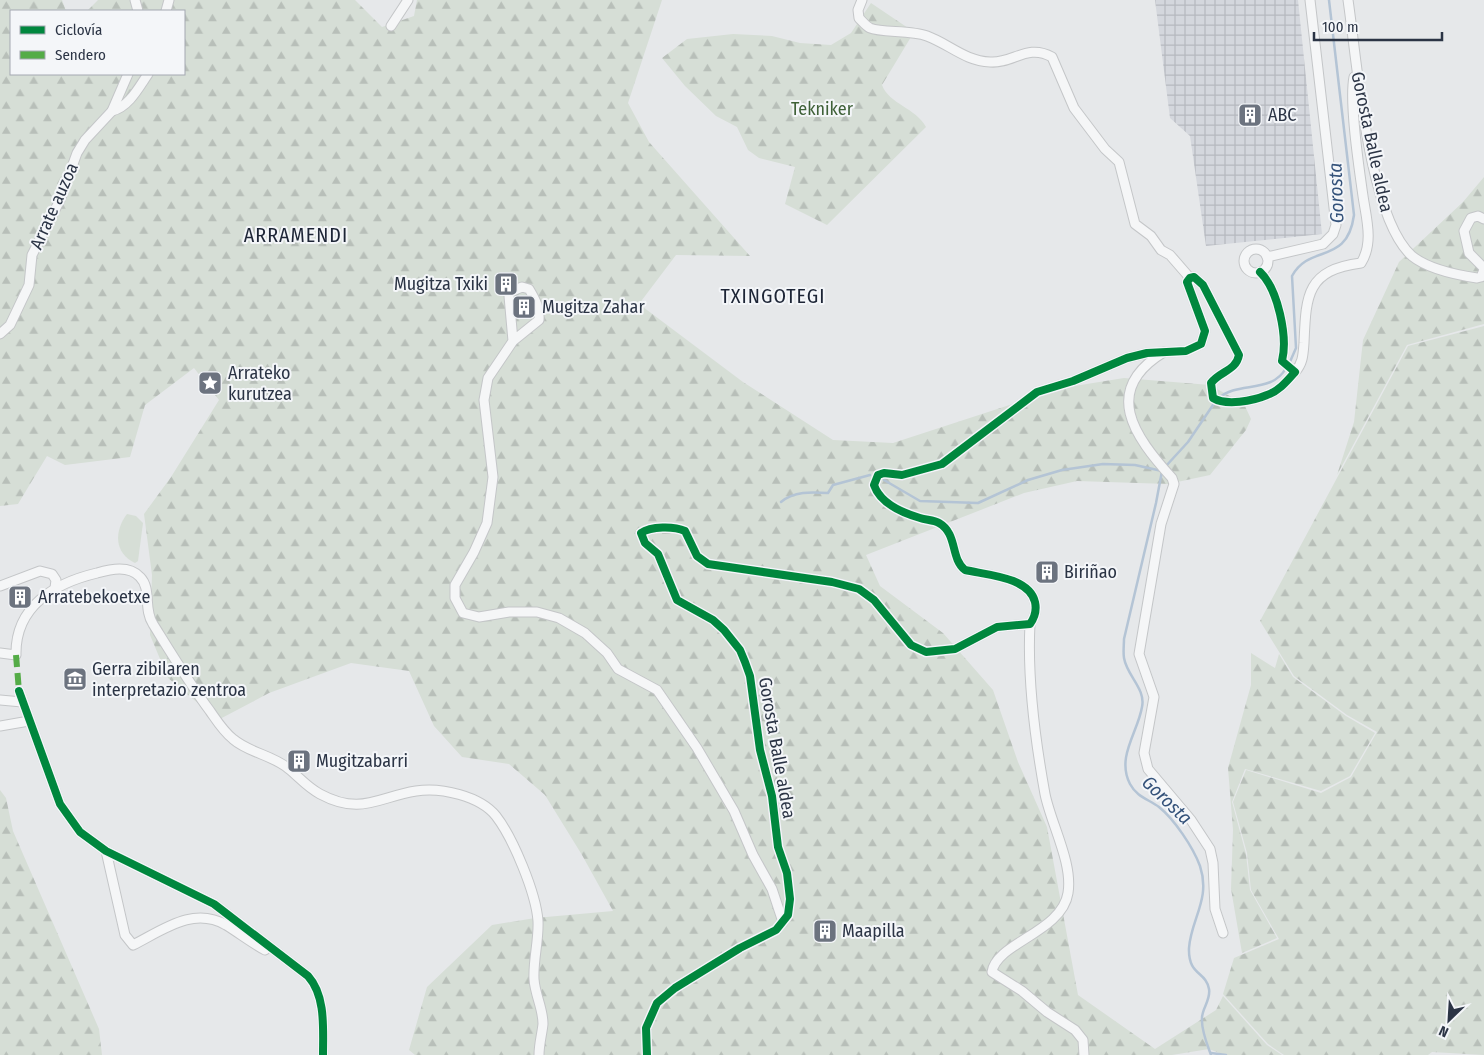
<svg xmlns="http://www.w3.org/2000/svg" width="1484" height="1055" viewBox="0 0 1484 1055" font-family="'Fira Sans Condensed',sans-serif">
<defs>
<pattern id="industrial-grid" width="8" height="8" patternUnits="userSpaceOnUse" patternTransform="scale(1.25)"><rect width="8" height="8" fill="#d4d7dd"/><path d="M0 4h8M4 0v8" fill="none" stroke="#b6b9bf"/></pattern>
<pattern id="forest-firs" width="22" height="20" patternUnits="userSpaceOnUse" patternTransform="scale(1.25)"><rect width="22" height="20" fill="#d6ded6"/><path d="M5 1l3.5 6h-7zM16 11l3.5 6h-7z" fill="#b8bfb9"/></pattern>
</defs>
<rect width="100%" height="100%" fill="#e6e8ea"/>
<path fill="url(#industrial-grid)" d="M1155,0H1298L1322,234L1206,246L1190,136L1170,118Z"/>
<g fill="url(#forest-firs)">
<path d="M0,0H62L66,11H11V74H184V11H87L98,0H355L382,27L414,16L417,0H662L628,103L649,142L750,256L676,255L639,304L743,382L833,440L893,443L1062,388L1124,378L1210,385L1244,404L1251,419L1246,430L1210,475L1168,484L1077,481L1024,493L866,555L880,586L943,633L993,690L1018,762L1047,827L1078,995L1155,1049L1216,1010L1223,996L1267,1045L1282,1055H1224L1209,1049L1172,1055H415L409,1050L427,987L492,925L535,918L613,911L582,855L545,795L509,764L462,757L434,726L409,671L351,663L269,693L218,720L168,678L150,635L152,575L144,514L171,477L219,400L194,368L145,405L130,457L65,465L47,456L18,504L0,506Z"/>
<path d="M871,3L914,32L882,85C889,104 916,108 926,127L827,225L785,204L795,167L759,158L748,150L737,127L716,116L685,86L662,58L687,39L733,34L772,36L800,43L831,45L851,33Z"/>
<path d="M1484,177V324L1407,345L1337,475L1354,422L1363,340L1399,262L1463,202Z"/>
<path d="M1484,326V1055L1432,1052L1428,1055H1284L1268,1044L1223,994L1234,958L1279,939L1251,890L1247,853L1233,802L1246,770L1321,793L1351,777L1377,732L1347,715L1294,676L1260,621L1408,346Z"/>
<path d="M1251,653L1275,668L1279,654L1293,677L1346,716L1375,733L1350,776L1321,791L1245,769L1232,802L1246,854L1250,890L1277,938L1242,953L1231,889L1233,830L1228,768L1251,685Z"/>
<path d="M0,790L6,798L13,831L99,1029L102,1055H0Z"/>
</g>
<path fill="#d6ded6" d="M127,514L136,516L143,523L138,561L135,563C114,553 114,531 127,514Z"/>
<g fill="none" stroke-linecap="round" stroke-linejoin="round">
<g stroke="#b4c4d5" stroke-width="2.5">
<path d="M1289,364L1296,348L1292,276C1310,243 1347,266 1354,215L1329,0"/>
<path d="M1219,398C1237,381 1272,394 1286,368"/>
<path d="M1166,466L1188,442L1215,402"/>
<path d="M884,480L920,501L978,503L1028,480L1062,470L1103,464L1135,465L1162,471L1156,503L1124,639C1124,645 1123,652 1124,658C1127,676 1146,689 1142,707C1138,732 1116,757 1130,784C1137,797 1148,799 1159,807C1174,819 1193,847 1200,866C1211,899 1191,919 1189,948C1188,976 1206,971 1209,989C1211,1000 1202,1008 1202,1018C1201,1030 1207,1044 1211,1055"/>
<path d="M781,502C794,491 811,492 828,493L833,485L870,475"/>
<path d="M1211,1053L1226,1055"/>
</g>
<g stroke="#c4c6c8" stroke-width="11">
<g id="minor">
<path d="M135,0L138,11"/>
<path d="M862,0L858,10L859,18C862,21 866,26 870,28C881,33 911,30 927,36C949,44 965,61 990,62C1013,64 1027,43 1052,57L1074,108L1105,149L1119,162L1135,224L1151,236L1161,250L1170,255L1190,278"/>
<path d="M1348,0C1357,60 1368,217 1412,256C1428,269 1457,275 1477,278L1481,277L1484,270"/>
<path d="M166,11L169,0"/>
<path d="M391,26L408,0"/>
<path d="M112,111C129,107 139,87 148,74"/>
<path d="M1484,219L1478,216L1471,218L1464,231L1469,253L1484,268"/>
<circle cx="1256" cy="261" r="12"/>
<path d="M1267,257L1323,244L1333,234L1336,225L1310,0"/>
<path d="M0,334L10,325L29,285L32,255L60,200L77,153L85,140L112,111L128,74"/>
<path d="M513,341L509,296L510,292L522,287L529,289C535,299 540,308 539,320L513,341L488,378L484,400L493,477L487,523L474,552L455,585V598L463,613L479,617L509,612H537L559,618L585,633L607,653L618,669L657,690L697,748L734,811L753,855L772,889L783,922"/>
<path d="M1164,352C1101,390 1134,436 1172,478L1174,484L1161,524L1139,654L1154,697L1144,753L1148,769L1191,820L1210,849L1213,863L1215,909L1223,933"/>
<path d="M1295,372C1303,363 1303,355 1304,343C1306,296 1306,270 1361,263C1374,243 1366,217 1363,196C1359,168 1349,102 1354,77"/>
<path d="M0,586L40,571L52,574L56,580L55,588"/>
<path d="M1030,624C1027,680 1035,739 1045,794C1051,824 1073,863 1068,893C1062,932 996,943 992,972L1022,991L1047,1012L1075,1030L1083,1040L1084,1055"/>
<path d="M0,653L16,655C15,606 55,583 97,573C111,569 129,565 140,577C152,589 143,609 153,624C171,653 189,683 210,711C217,721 223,731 233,739C249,753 273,755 289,769C300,778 307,787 320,794C361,816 378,797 416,791C441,787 480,796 496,816C513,838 536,893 538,921C539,940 533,960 534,979C535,995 543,1008 543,1024C542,1034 539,1044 539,1055"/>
<path d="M19,691L60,804L80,832L106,851L214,904L308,976C326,996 323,1029 323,1055"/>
<path d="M0,700L22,702"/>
<path d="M0,726L29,721"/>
<path d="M106,851L125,935L133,945C163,930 193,906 226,925C239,933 252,943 265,950"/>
<path d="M647,1055L646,1028L657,1003L675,988L740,948L776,930L788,915L790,899L787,873L778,847L772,796L760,750L750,676L745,662L740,650L724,630L713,620L677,600L658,554L645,543L641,533C651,526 674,526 685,531L697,556L708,564L832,582L859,589L874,600L911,645L926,652L955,649L997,627L1030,624C1035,617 1037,611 1035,602C1029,577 987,575 965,570C950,558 958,534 939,523C934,520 926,520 920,518C903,513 880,503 874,485L878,475L884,473L902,475L942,464L1037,392L1073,381L1127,358L1147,353L1186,351L1201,344L1205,331L1187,282L1190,278L1194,277L1203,285L1239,355C1236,371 1220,371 1211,383L1213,398C1226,406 1253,401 1267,395C1279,391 1287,381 1295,372L1282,361C1288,337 1278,289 1260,272"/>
</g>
</g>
<use href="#minor" stroke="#f5f6f7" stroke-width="9"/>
<path stroke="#54ac47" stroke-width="6" stroke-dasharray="12 6" stroke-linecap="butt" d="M16,655L19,691"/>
<g stroke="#f4f6f9" stroke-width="11">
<g id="cycleway">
<path d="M19,691L60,804L80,832L106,851L214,904L308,976C326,996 323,1029 323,1055"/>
<path d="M647,1055L646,1028L657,1003L675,988L740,948L776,930L788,915L790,899L787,873L778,847L772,796L760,750L750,676L745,662L740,650L724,630L713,620L677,600L658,554L645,543L641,533C651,526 674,526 685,531L697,556L708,564L832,582L859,589L874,600L911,645L926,652L955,649L997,627L1030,624C1035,617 1037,611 1035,602C1029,577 987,575 965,570C950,558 958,534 939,523C934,520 926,520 920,518C903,513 880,503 874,485L878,475L884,473L902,475L942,464L1037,392L1073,381L1127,358L1147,353L1186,351L1201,344L1205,331L1187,282L1190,278L1194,277L1203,285L1239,355C1236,371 1220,371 1211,383L1213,398C1226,406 1253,401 1267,395C1279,391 1287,381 1295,372L1282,361C1288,337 1278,289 1260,272"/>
</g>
</g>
<use href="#cycleway" stroke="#00873e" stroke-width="8"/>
</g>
<defs>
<g id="building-square" transform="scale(1.25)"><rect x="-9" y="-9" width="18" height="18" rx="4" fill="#6c737f" stroke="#f4f6f9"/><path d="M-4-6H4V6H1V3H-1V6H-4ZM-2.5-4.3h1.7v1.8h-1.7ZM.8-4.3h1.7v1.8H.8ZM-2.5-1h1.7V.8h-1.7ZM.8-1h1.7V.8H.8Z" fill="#fff"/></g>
<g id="sight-square" transform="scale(1.25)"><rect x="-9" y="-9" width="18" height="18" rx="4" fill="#6c737f" stroke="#f4f6f9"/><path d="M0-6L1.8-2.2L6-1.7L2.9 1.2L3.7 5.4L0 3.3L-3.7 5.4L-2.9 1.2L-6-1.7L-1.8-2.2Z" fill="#fff"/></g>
<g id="museum-square" transform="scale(1.25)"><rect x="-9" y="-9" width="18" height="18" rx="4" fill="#6c737f" stroke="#f4f6f9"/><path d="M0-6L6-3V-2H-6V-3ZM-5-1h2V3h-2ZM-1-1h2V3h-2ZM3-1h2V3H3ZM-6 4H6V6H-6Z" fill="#fff"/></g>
</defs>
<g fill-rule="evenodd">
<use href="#building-square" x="1250" y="115"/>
<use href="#building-square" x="506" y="284"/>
<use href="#building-square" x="524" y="307"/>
<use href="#sight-square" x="210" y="383"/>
<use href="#building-square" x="1047" y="572"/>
<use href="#building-square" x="20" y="597"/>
<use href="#museum-square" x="75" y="679"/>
<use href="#building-square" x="299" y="761"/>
<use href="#building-square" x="825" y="931"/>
</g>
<g text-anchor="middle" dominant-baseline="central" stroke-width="4" stroke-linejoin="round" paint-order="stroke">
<g font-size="18" fill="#3f6138" stroke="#f4f6f9">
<text x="822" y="109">Tekniker</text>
</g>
<g font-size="18" fill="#2b3445" stroke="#f4f6f9" text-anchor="start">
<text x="1268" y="115">ABC</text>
<text x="488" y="284" text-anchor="end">Mugitza Txiki</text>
<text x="542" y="307">Mugitza Zahar</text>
<text x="228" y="373">Arrateko<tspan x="228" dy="21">kurutzea</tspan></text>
<text x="1064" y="572">Biriñao</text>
<text x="38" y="597">Arratebekoetxe</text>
<text x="92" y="669">Gerra zibilaren<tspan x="92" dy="21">interpretazio zentroa</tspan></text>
<text x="316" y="761">Mugitzabarri</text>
<text x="842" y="931">Maapilla</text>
</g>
<g font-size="18" fill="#2b3445" stroke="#f4f6f9">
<text transform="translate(1372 142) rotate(78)">Gorosta Balle aldea</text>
<text transform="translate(54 206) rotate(-66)">Arrate auzoa</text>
<text transform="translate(777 748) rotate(80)">Gorosta Balle aldea</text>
</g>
<g font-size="19" font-style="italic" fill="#34527a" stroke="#f4f6f9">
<text transform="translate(1336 193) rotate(-92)">Gorosta</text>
<text transform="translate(1167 800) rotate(44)">Gorosta</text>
</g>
<g font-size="20" letter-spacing="1" fill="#1d2536" stroke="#f4f6f9">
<text x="296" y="235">ARRAMENDI</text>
<text x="773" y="296">TXINGOTEGI</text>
</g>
</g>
<rect x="10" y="10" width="175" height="65" fill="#f4f6f9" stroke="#a4a8b1"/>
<rect x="20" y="26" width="25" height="8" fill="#00873e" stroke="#a4a8b1"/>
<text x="55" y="35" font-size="15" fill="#2b3445">Ciclovía</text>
<rect x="20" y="51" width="25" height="8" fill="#54ac47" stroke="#a4a8b1"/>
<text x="55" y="60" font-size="15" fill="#2b3445">Sendero</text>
<g transform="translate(1449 1020) rotate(205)" stroke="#f4f6f9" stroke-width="4" paint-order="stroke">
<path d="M0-4L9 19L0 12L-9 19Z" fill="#2b3445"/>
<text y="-8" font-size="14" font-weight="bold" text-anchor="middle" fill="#2b3445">N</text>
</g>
<path d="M1314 32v8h128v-8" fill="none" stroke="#2b3445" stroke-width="2.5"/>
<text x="1322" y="32" font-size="15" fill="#2b3445" stroke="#f4f6f9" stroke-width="4" paint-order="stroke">100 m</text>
</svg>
